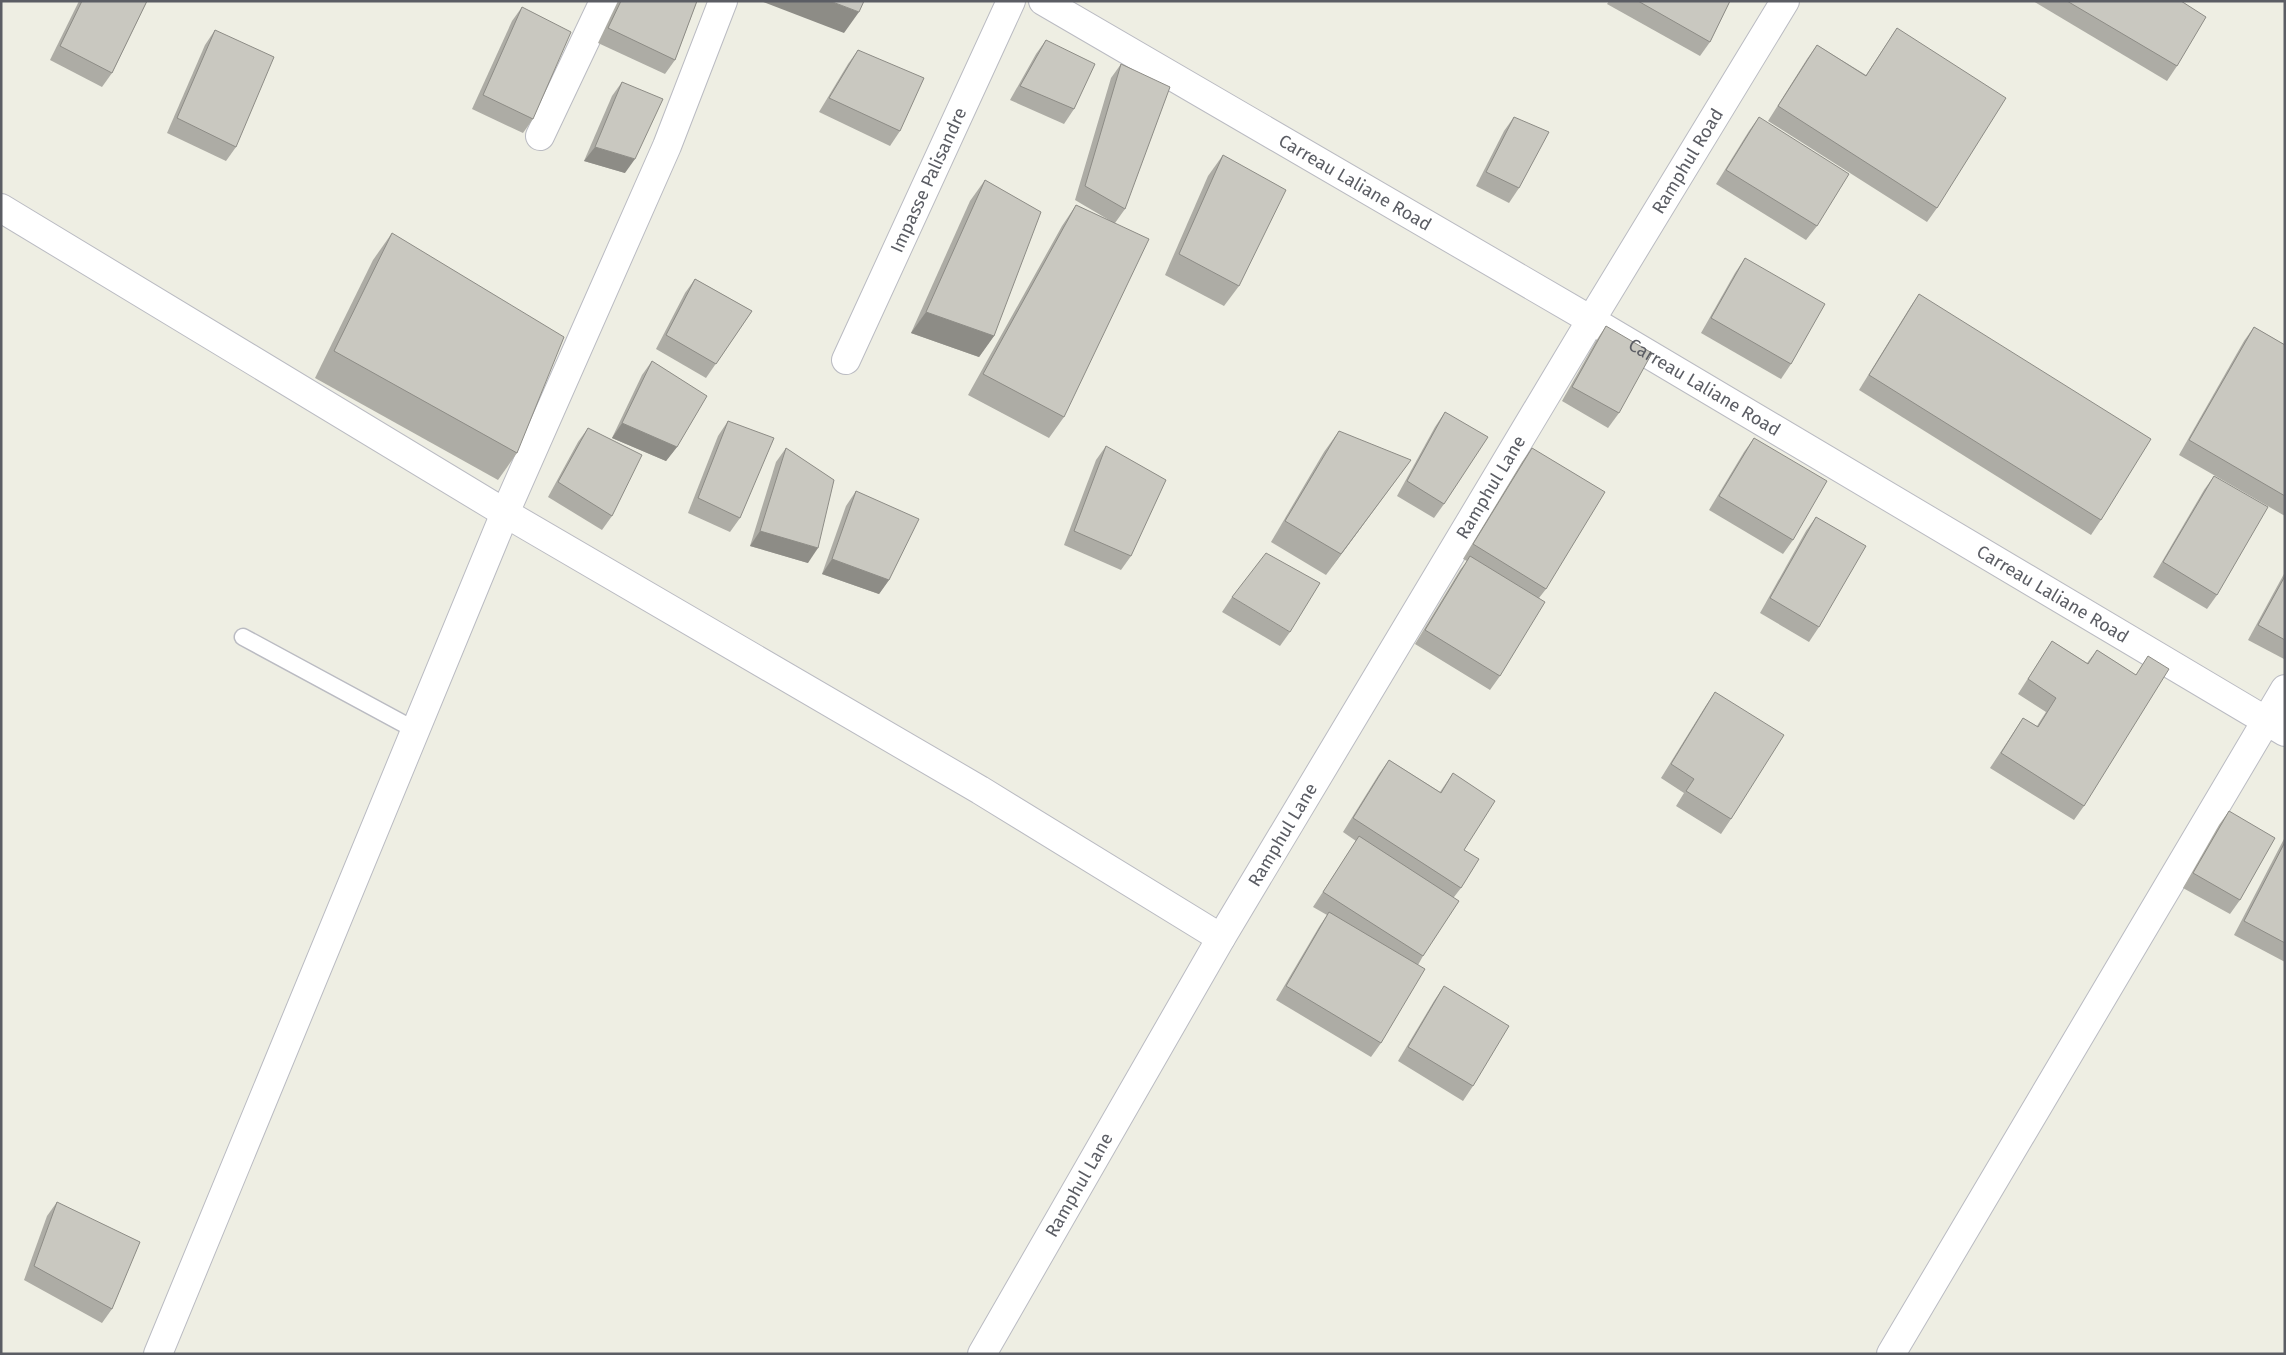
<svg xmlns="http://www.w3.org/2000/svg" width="2286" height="1355" viewBox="0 0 2286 1355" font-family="'Fira Sans',sans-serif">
<rect width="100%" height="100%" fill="#eeeee3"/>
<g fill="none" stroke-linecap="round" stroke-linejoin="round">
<g stroke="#babbc2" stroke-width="19">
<path id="lane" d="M243,637L415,730"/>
</g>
<g stroke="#babbc2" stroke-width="30">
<g id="street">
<path id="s1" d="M1043,1L1591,320L2285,732"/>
<path d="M540,136L604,1"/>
<path d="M1,208L505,513L980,790L1221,938"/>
<path id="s2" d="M846,360L1011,1"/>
<path d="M158,1354L505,513L667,146L723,1"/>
<path id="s3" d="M982,1354L1221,938L1591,320L1785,1"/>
<path d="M1891,1354L2285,689"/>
</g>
</g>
<use href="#lane" stroke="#fff" stroke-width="16"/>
<use href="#street" stroke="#fff" stroke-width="28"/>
</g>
<g fill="#adaca5">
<path d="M79,1H147L112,73L102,87L50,60Z"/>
<path d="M618,1H697L675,60L665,74L598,43Z"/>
<path d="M1609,1H1730L1710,42L1700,56L1607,4Z"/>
<path d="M2033,1H2181L2177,66L2167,81Z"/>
<path d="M522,7L533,119L523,133L472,109L512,21Z"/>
<path d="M1897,28L1937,208L1927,222L1768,121L1807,59L1817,45L1866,75Z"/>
<path d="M215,30L236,147L226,161L167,133L205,45Z"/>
<path d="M1046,40L1074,109L1064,124L1010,100L1036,54Z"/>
<path d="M858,50L900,131L890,146L819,112L848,64Z"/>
<path d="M1121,64L1125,209L1115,223L1064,417L1049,438L968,395L1062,226L1076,205L1114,223L1075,200L1111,78Z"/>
<path d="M622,82L625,173L584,161L612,96Z"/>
<path d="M1514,117L1519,188L1509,203L1476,186L1504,131Z"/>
<path d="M1759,117L1817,226L1806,240L1716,184L1749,131Z"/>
<path d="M1223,155L1239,286L1224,306L1165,275L1208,176Z"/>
<path d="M985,180L994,336L979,357L911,333L970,201Z"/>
<path d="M392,233L517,453L498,480L315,378L373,260Z"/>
<path d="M1745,258L1791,364L1781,379L1701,333L1735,273Z"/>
<path d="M695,279L752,311L706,378L656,349L685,293Z"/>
<path d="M1919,294L2101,520L2091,535L1859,390L1909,309Z"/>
<path d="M1606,326L1619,413L1608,428L1562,401L1596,341Z"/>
<path d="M2254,327L2285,345V516L2179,455L2244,341Z"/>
<path d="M652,361L677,447L666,461L612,438L642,375Z"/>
<path d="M1445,412L1444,504L1434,518L1397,496L1435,427Z"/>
<path d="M728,421L740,518L730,532L688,513L718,436Z"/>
<path d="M588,428L612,516L602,530L548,497L578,442Z"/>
<path d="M1339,431L1396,480L1326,575L1271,542L1324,452Z"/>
<path d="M1754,438L1793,540L1783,554L1709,510L1744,452Z"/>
<path d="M1106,446L1131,556L1121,570L1064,545L1096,460Z"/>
<path d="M786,448L808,563L750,546L776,462Z"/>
<path d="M1532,448L1546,589L1539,598L1500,676L1490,690L1415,644L1460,570L1467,561L1463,559L1522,462Z"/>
<path d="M2214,476L2217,595L2207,609L2153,577L2204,490Z"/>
<path d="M856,491L889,580L879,594L822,574L846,506Z"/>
<path d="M1816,517L1819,627L1809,642L1760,613L1806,531Z"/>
<path d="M2285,572V658L2284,659L2248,640Z"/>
<path d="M1232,597L1290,632L1280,646L1222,612Z"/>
<path d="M2052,641L2087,663L2097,650L2136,675L2148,656L2084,806L2074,820L1990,768L2023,718L2037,726L2046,712L2018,694Z"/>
<path d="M1715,692L1731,819L1721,834L1676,806L1684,793L1661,778L1705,707Z"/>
<path d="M1389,760L1440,792L1453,773L1464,850L1461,888L1454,897L1423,956L1418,965L1381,1043L1371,1057L1276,1000L1319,927L1327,915L1313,907L1356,841L1343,832L1379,774Z"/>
<path d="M2229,811L2240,900L2230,914L2183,888L2219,825Z"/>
<path d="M2285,837V962L2234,935Z"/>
<path d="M1444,986L1473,1086L1463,1101L1398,1061L1434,1001Z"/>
<path d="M57,1202L112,1309L102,1323L24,1280L47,1216Z"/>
</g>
<g fill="#8d8c86">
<path d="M761,1H830L859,12L844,33Z"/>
<path d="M595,147L635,159L625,173L584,161Z"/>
<path d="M926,312L994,336L979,357L911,333Z"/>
<path d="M622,423L677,447L666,461L612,438Z"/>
<path d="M1411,460L1396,480L1326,575L1341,554Z"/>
<path d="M760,531L818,548L808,563L750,546Z"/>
<path d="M832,559L889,580L879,594L822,574Z"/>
</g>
<g fill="#c9c8c0" stroke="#8d8c86">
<path d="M82,1H147L112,73L60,46Z"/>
<path d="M621,1H697L675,60L608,28Z"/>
<path d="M830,1H864L859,12Z"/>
<path d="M1638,1H1730L1710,42Z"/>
<path d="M2067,1H2181L2206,17L2177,66Z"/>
<path d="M522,7L571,32L533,119L483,95Z"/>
<path d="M1897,28L2006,98L1937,208L1778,106L1817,45L1866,76Z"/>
<path d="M215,30L274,57L236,147L177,118Z"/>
<path d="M1046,40L1095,64L1074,109L1020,86Z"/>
<path d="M858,50L924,78L900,131L829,98Z"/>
<path d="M1121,64L1170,87L1125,209L1085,186Z"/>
<path d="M622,82L663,99L635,159L595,147Z"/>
<path d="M1514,117L1549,132L1519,188L1486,172Z"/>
<path d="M1759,117L1849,174L1817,226L1726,170Z"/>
<path d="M1223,155L1286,190L1239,286L1179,254Z"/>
<path d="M985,180L1041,212L994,336L926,312Z"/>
<path d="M1076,205L1149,239L1064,417L983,374Z"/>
<path d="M392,233L564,337L517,453L334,351Z"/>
<path d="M1745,258L1825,304L1791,364L1711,318Z"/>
<path d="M695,279L752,311L716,364L666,335Z"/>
<path d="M1919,294L2151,439L2101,520L1869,375Z"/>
<path d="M1606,326L1652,353L1619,413L1572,387Z"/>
<path d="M2254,327L2285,345V496L2189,440Z"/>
<path d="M652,361L707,396L677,447L622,423Z"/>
<path d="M1445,412L1488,437L1444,504L1407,481Z"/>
<path d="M728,421L774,438L740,518L698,498Z"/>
<path d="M588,428L642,455L612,516L558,482Z"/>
<path d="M1339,431L1411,460L1341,554L1285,521Z"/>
<path d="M1754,438L1827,481L1793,540L1719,496Z"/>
<path d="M1106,446L1166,480L1131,556L1074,531Z"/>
<path d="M786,448L834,480L818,548L760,531Z"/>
<path d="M1532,448L1605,492L1546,589L1473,544Z"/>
<path d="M2214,476L2268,507L2217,595L2163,562Z"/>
<path d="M856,491L919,519L889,580L832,559Z"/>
<path d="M1816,517L1866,546L1819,627L1770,598Z"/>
<path d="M1266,553L1320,583L1290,632L1232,597Z"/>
<path d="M1470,556L1545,602L1500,676L1425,630Z"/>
<path d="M2285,576V640L2258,625Z"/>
<path d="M2052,641L2088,664L2097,650L2136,675L2148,656L2169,669L2084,806L2001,753L2023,718L2038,727L2056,698L2028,679Z"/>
<path d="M1715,692L1784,735L1731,819L1686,791L1694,779L1671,764Z"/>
<path d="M1389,760L1441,793L1453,773L1495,801L1464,850L1479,859L1461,888L1353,818Z"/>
<path d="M2229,811L2275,838L2240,900L2193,873Z"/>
<path d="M1359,836L1459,901L1423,956L1323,892Z"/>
<path d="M2285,842V943L2244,921Z"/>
<path d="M1329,912L1425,969L1381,1043L1286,986Z"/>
<path d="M1444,986L1509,1026L1473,1086L1408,1047Z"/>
<path d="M57,1202L140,1242L112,1309L34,1266Z"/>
</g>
<g text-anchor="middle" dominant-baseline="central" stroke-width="4.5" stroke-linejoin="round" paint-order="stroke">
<g font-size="18" fill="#5b5d64" stroke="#fff">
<text stroke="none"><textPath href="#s3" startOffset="1386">Ramphul Road</textPath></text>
<text stroke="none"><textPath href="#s2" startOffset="198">Impasse Palisandre</textPath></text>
<text stroke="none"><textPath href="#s1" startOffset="361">Carreau Laliane Road</textPath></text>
<text stroke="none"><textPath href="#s1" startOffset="766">Carreau Laliane Road</textPath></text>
<text stroke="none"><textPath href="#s3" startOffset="1005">Ramphul Lane</textPath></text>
<text stroke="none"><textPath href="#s1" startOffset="1171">Carreau Laliane Road</textPath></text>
<text stroke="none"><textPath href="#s3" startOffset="600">Ramphul Lane</textPath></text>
<text stroke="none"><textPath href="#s3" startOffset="195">Ramphul Lane</textPath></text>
</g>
</g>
<rect width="2286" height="1355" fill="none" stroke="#5b5d64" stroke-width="5"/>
</svg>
